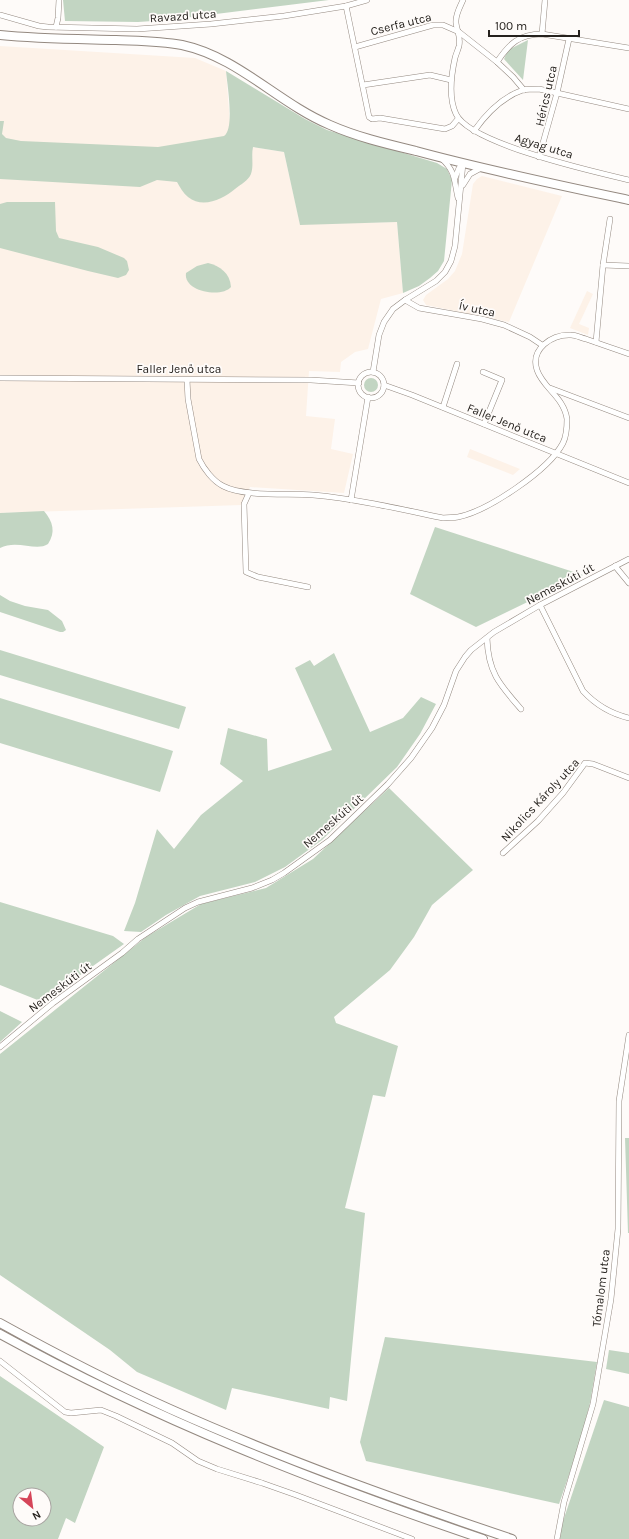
<svg xmlns="http://www.w3.org/2000/svg" width="629" height="1539" viewBox="0 0 629 1539" font-family="Karla,sans-serif">
<rect width="100%" height="100%" fill="#fefbf9"/>
<g fill="#fdf2e8">
<path d="M0,46L195,58L226,71L231,136L247,146L284,152L300,224L397,222L403,293L381,299L368,349L355,352L341,362L340,372L309,371L306,416L335,419L331,449L353,454L344,493L250,487L242,505L0,513Z"/>
<path d="M482,176L562,196L509,322L426,305L423,300L426,295L448,279L455,271L462,254L473,184L477,179Z"/>
<path d="M587,291L593,294L579,324L589,328L588,335L570,328Z"/>
<path d="M470,449L520,469L513,475L467,457Z"/>
</g>
<g fill="#c2d5c2" fill-rule="evenodd">
<path d="M63,0H329L168,20L138,22L65,21Z"/>
<path d="M528,40L523,80L504,59L508,50Z"/>
<path d="M226,71L305,119L327,130L437,163L447,169L452,180L444,261L438,271L430,278L419,286L403,293L397,222L300,225L284,152L253,147C251,156 254,165 251,174C248,181 241,184 235,189C223,199 203,209 188,197C183,193 180,187 177,182L157,180L140,187L0,179V121H4L2,134L6,138L21,141L158,147L224,136C235,129 227,83 226,71Z"/>
<path d="M7,202H55L56,231L59,238L98,247L124,258L127,261L129,270L126,275L118,278L88,271L0,248V204Z"/>
<path d="M208,263C220,266 230,273 231,287C222,298 183,292 186,273L197,266Z"/>
<circle cx="371" cy="385" r="7"/>
<path d="M44,511C53,522 56,532 48,544C36,552 17,539 0,548V513Z"/>
<path d="M435,527L583,575L476,627L410,594Z"/>
<path d="M0,595L10,601L25,606L48,610L62,621L66,630L63,632H60L0,612Z"/>
<path d="M0,650L186,707L179,729L0,675Z"/>
<path d="M334,653L370,732L403,718L421,697L436,704L420,734L397,767L322,840L285,867L255,882L200,896L166,915L141,932L124,931L135,903L157,829L174,849L201,815L243,781L220,764L228,728L267,739L268,771L332,750L295,668L310,660L314,666Z"/>
<path d="M0,698L173,751L160,792L0,743Z"/>
<path d="M389,788L473,870L432,905L414,937L390,970L334,1017L336,1023L398,1046L385,1097L373,1095L345,1208L365,1213L347,1401L330,1397L329,1409L232,1388L226,1410L137,1372L110,1350L0,1275V1054L146,937L201,904L266,888L313,859Z"/>
<path d="M0,902L113,936L124,944L69,983L45,1003L0,985Z"/>
<path d="M0,1011L22,1022L0,1042Z"/>
<path d="M625,1138H629V1233H628Z"/>
<path d="M385,1337L597,1362L590,1403L579,1446L559,1504L366,1461L360,1442Z"/>
<path d="M609,1350L629,1353V1374L606,1369Z"/>
<path d="M0,1376L104,1447L75,1523L66,1518L58,1539H0ZM20,1495H44V1519H20Z"/>
<path d="M604,1400L629,1407V1539H560L561,1527Z"/>
</g>
<g fill="none" stroke-linecap="round" stroke-linejoin="round">
<g stroke="#948980" stroke-width="6">
<g id="minor">
<path d="M463,0C460,7 455,15 456,23C457,32 461,36 459,46C458,50 456,54 455,58C451,76 448,97 456,114C470,144 595,172 629,180"/>
<path d="M346,6L369,117L372,119L380,118L445,129L452,126L458,119"/>
<path d="M0,15L39,26L48,27L137,29L211,24L284,16L346,6L367,0"/>
<path d="M56,27L58,18L59,0"/>
<path d="M542,34L545,0"/>
<path d="M355,47L433,25H443L459,32L497,62L513,77L524,90"/>
<path d="M497,62C509,44 519,34 542,34L629,48"/>
<path d="M363,85L430,75L451,80"/>
<path d="M474,131C486,114 502,97 523,90C528,89 534,89 539,89L629,109"/>
<path d="M539,157L557,93L569,39"/>
<path d="M442,159C456,172 454,181 458,198"/>
<path d="M455,178L459,168L463,163"/>
<path d="M463,185L470,174L481,168"/>
<path d="M603,265L629,266"/>
<path d="M405,300L419,308L482,319L504,325L530,337L542,345"/>
<path d="M596,342L603,265L610,219"/>
<path d="M373,372L379,335L384,322L393,309L405,300L436,281L445,272L451,261L455,246L463,163"/>
<path d="M483,372L502,380L484,424"/>
<circle cx="371" cy="385" r="13"/>
<path d="M0,378L311,380L359,383"/>
<path d="M187,380L188,399L199,459C204,469 213,481 223,486C244,497 288,493 313,495C357,499 400,509 443,518C448,517 453,518 458,517C488,511 549,470 563,443C567,435 567,427 567,419C564,397 543,388 537,370C530,349 552,334 571,335C576,335 581,338 586,339C600,344 615,349 629,354"/>
<path d="M384,385L412,395L629,483"/>
<path d="M550,388L629,418"/>
<path d="M443,407L457,364"/>
<path d="M249,493L244,504L246,572L258,577L308,587"/>
<path d="M351,500L368,397"/>
<path d="M615,566L629,583"/>
<path d="M540,605L583,691C595,704 612,714 629,718"/>
<path d="M487,638C488,672 499,684 521,709"/>
<path d="M503,853L538,821L563,793L585,763L593,764L629,778"/>
<path d="M0,1047L53,1003L122,953L138,939L185,908L198,902L252,888L272,880L284,873L330,840L388,784L411,758L432,728L444,705L456,671L465,657L471,650L494,632L540,605L629,559"/>
<path d="M0,1361L65,1412L71,1413L101,1410L116,1416L172,1443L198,1461L217,1469L262,1483L296,1495L412,1539"/>
<path d="M557,1539L564,1502L593,1404L611,1299L618,1229L619,1101L629,1035"/>
</g>
</g>
<g stroke="#948980" stroke-width="10">
<path id="primary" d="M0,35C38,39 77,39 116,40C138,41 160,41 182,45C238,57 278,103 330,125C357,137 387,144 416,151C486,170 558,185 629,200"/>
</g>
<g stroke="#948980" stroke-width="10">
<g id="trunk">
<path d="M0,1323C56,1354 112,1383 170,1409C282,1459 397,1500 512,1539"/>
<path d="M0,1334C156,1420 315,1482 483,1539"/>
</g>
</g>
<use href="#minor" stroke="#fff" stroke-width="5"/>
<use href="#primary" stroke="#fff" stroke-width="8"/>
<use href="#trunk" stroke="#fff" stroke-width="8"/>
</g>
<g text-anchor="middle" dominant-baseline="central" stroke-width="3.5" stroke-linejoin="round" paint-order="stroke">
<g font-size="12" fill="#26221e" stroke="#fefbf9">
<text transform="translate(183 16) rotate(-4)">Ravazd utca</text>
<text transform="translate(401 24) rotate(-14)">Cserfa utca</text>
<text transform="translate(546 96) rotate(-77)">Hérics utca</text>
<text transform="translate(544 146) rotate(17)">Agyag utca</text>
<text transform="translate(477 309) rotate(12)">Ív utca</text>
<text x="179" y="369">Faller Jenő utca</text>
<text transform="translate(507 423) rotate(22)">Faller Jenő utca</text>
<text transform="translate(560 584) rotate(-28)">Nemeskúti út</text>
<text transform="translate(540 800) rotate(-47)">Nikolics Károly utca</text>
<text transform="translate(333 821) rotate(-41)">Nemeskúti út</text>
<text transform="translate(60 987) rotate(-37)">Nemeskúti út</text>
<text transform="translate(601 1288) rotate(-83)">Tómalom utca</text>
</g>
</g>
<g transform="translate(32 1507) rotate(151)"><circle r="19" fill="#fefbf9" stroke="#a8a4a1"/>
<path d="M0-3L7 15L0 10L-7 15Z" fill="#d54559"/>
<text y="-6" font-size="11" font-weight="bold" text-anchor="middle" fill="#26221e">N</text>
</g>
<path d="M489 30v6h90v-6" fill="none" stroke="#26221e" stroke-width="2"/>
<text x="495" y="30" font-size="12" fill="#26221e" stroke="#fefbf9" stroke-width="3" paint-order="stroke">100 m</text>
</svg>
